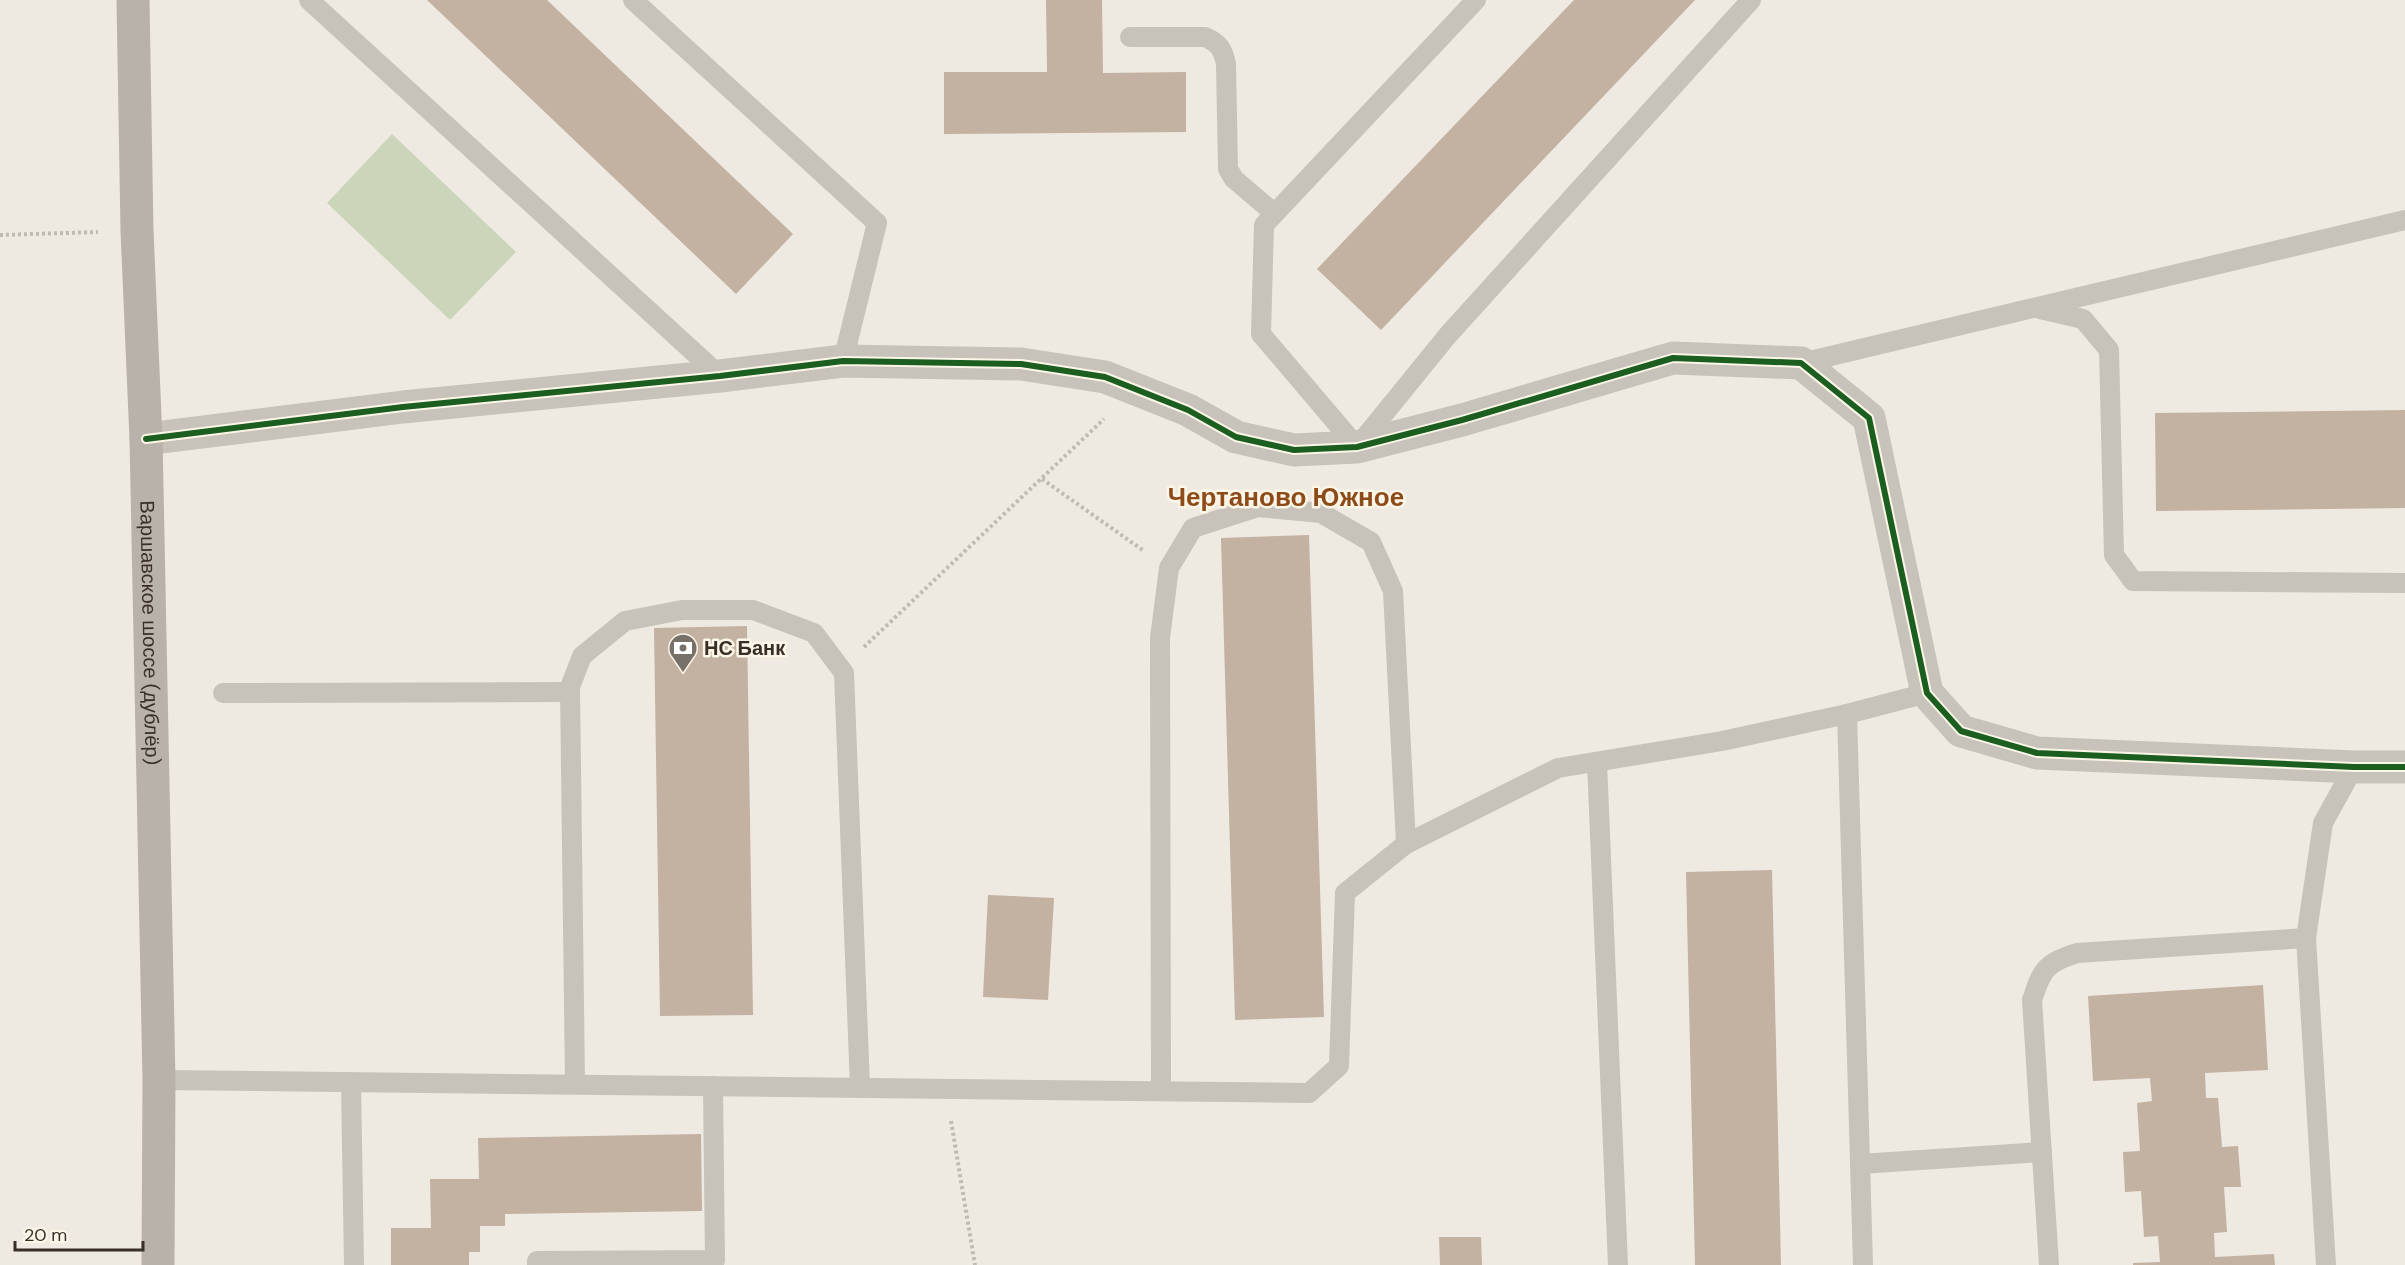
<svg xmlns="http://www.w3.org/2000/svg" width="2405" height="1265" viewBox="0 0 2405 1265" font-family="'DM Sans',sans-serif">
<rect width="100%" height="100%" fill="#eeeae1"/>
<path fill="#cbd5ba" d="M392,134L516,252L450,320L327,203Z"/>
<g fill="#c3b1a1">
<path d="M427,0H547L793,234L736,294Z"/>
<path d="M1046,0H1102L1103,73L1186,72V132L944,134V72H1047Z"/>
<path d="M1574,0H1695L1381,330L1317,269Z"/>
<path d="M2405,410V508L2156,511L2155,413Z"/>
<path d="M1309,535L1324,1017L1235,1020L1221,538Z"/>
<path d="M747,626L753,1015L660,1016L654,628Z"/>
<path d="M1772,870L1781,1265H1695L1686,872Z"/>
<path d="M988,895L1054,898L1048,1000L983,997Z"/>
<path d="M2263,985L2268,1070L2205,1073L2206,1098H2218L2222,1147L2238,1146L2241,1187H2224L2227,1232L2214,1233L2215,1257L2274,1254L2275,1265H2133V1263L2160,1262L2158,1236L2144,1237L2141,1191L2125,1192L2123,1152L2140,1151L2137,1103L2152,1101L2150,1078L2093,1081L2088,996Z"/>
<path d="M701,1134L702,1211L505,1214V1226H480V1252H469V1265H391V1228H431L430,1179H479L478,1138Z"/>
<path d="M1439,1237H1481L1482,1265H1440Z"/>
</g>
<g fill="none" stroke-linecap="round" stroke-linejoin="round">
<g stroke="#c0bbb2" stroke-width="4" stroke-dasharray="3 3" stroke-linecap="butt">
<path d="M0,235L98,232"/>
<path d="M1042,479L1144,551"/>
<path d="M864,647L1104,419"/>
<path d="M951,1121L975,1265"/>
</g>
<g stroke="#c7c2ba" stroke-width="20">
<path d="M309,0L720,376"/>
<path d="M633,0L877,223L843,361"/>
<path d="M1476,0L1264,225L1261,334L1357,447L1448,335L1751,0"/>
<path d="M1130,37H1205C1219,43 1223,49 1226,64L1228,169L1234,179L1274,213"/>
<path d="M2040,309L2083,319L2109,350L2114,555L2133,581L2405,583"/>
<path d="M1801,363L2405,220"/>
<path d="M223,693L570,692"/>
<path d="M1847,714L1863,1265"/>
<path d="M1597,762L1618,1265"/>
<path d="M159,1080L1309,1093L1339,1066L1345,893L1406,844L1558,768L1722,741L1847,714L1927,693"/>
<path d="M351,1082L354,1265"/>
<path d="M575,1084L570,687L582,656L625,621L682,610H753L814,633L844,673L860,1087"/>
<path d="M1161,1091L1160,638L1169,568L1193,528L1258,507L1321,513L1371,542L1393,591L1406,844"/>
<path d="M1860,1164L2042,1152"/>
<path d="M537,1265V1261L715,1260L713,1086"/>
<path d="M2049,1265L2032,1000C2042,969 2046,963 2077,953L2306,938"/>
<path d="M2326,1265L2306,938L2323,823L2354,767"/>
</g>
<path stroke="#c7c2ba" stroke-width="33" d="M146,439L403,407L720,376L843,361L1021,364L1105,377L1188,410L1236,437L1294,450L1357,447L1462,420L1673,358L1801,363L1869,418L1927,693L1961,731L2037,753L2354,767H2405"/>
<path stroke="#b8b2aa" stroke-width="33" id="s1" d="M133,0L137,231L146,439L159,1080L158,1265"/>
<g stroke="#fbf6e8" stroke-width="10">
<path id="cycleway" d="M146,439L403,407L720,376L843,361L1021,364L1105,377L1188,410L1236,437L1294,450L1357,447L1462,420L1673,358L1801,363L1869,418L1927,693L1961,731L2037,753L2354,767H2405"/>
</g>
<use href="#cycleway" stroke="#1b5e20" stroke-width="6"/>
</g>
<defs>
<g id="bank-pin" transform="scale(1.5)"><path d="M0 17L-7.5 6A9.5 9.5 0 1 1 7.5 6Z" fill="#787169" stroke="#fbf6e8"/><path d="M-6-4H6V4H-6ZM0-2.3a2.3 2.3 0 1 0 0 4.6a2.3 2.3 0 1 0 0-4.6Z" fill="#fff"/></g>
</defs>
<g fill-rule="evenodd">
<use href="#bank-pin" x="683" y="648"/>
</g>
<g text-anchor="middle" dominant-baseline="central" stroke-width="5" stroke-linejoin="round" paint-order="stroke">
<g font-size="20" fill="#383028" stroke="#fbf6e8">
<text stroke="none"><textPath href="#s1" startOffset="633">Варшавское шоссе (дублёр)</textPath></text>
</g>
<g font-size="20" font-weight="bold" fill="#383028" stroke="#fbf6e8" text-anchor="start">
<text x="704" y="648">НС Банк</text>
</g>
<g font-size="26" font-weight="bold" fill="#8e4b1a" stroke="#fbf6e8">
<text x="1286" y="497">Чертаново Южное</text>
</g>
</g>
<path d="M15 1241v9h128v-9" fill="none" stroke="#383028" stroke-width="3"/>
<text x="24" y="1241" font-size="18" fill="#383028" stroke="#fbf6e8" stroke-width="4.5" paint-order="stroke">20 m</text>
</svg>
